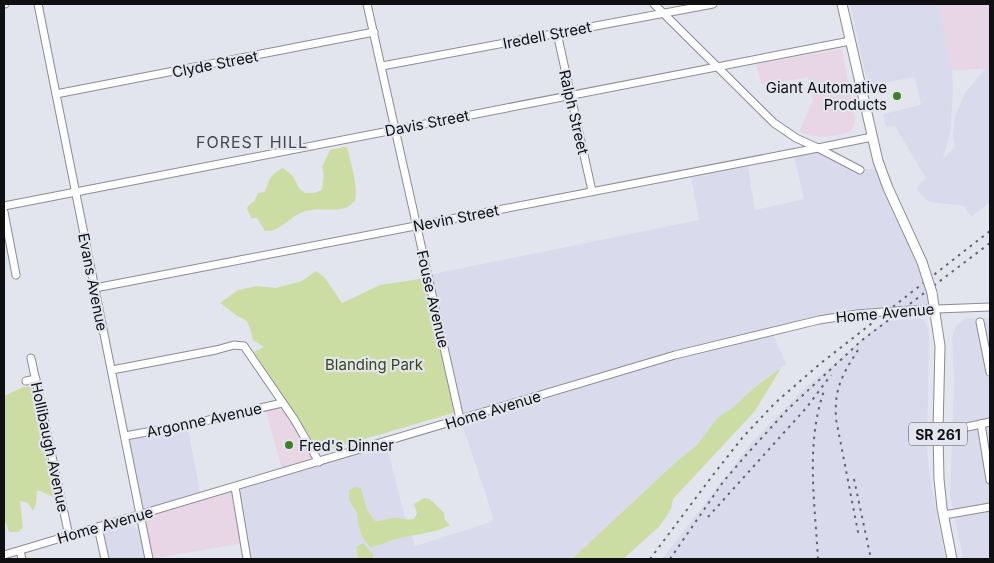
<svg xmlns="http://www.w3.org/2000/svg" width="994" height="563" viewBox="0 0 994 563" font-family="Inter,sans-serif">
<rect width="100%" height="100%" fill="#e3e5ee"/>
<g fill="#e8d5e5">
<path d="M938,4H990V63L986,69L952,70Z"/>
<path d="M842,49L855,121L851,132L827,137L812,136L799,132L813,101L808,77L762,85L756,64Z"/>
<path d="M282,403L319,462L283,472L265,407Z"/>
<path d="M235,487L244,543L149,559L140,515Z"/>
</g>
<g fill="#d9dbec">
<path d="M850,4H938L952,70L953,92L950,133L943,159L955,147L953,136L955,116L965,93L990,63V202L971,217L964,206L929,202L916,189L926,178L895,126L886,127L883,114L921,105L915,77L868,86Z"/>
<path d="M818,148L860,170L881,168L919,256L935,308L876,312L772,332L786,364L755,387L731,409L718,417L697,445L677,461L572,559H373L372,554L356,547L358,559H247L235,487L385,439L404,514L415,546L491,522L493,518L485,492L460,419L428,275L699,220L690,172L747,161L755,210L804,199L793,152Z"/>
<path d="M916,318L922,319L927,324L929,339L927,448L929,471L945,559H662L753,441L804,389L883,322Z"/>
<path d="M966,318H990V559H963L950,495L954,381L952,337L956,326Z"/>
<path d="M187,424L201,497L140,515L125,436Z"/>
<path d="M130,524L138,530L143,537L146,559H107L101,530Z"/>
</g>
<g fill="#cbdda2">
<path d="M344,147H347C351,165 358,183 355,201C352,203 349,207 345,208C334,212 317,207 303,212C289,217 281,232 265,231L257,218H251L247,208L251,203L254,202L258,193L265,192C269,179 271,174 283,168L293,176L299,188L305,193H314L322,190L324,174L322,167L330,150Z"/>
<path d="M316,271L325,278L342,303L380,285L426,278L454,409L453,413L320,452L254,352L264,347L253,340L251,331L247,321L236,315L220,303L238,290L257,286L276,288L302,281Z"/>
<path d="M781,368L755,411L673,499L671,509L660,526L623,559H572L677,461L697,445L718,417L731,409L755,387Z"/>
<path d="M23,387H32L44,429L58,499L37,490L36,504L33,511L28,503L20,501L23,528L18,532H9L4,518V396Z"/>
<path d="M355,487L361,488L367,510L375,521C382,521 386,519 392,518C401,517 404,521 414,519L417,513L414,504L424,498L430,499L444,513L445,520L450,525C434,534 414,534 396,539C387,541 380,546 370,547L362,537L358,523L357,513L349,499V490Z"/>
<path d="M363,543L373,554V559H358L356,547Z"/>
</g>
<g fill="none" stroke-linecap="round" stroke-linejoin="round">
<g stroke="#8a8b94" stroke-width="9">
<g id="minor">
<path d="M4,4H5"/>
<path d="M38,4L149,559"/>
<path d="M367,4L460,419"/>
<path d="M654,4L774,123L796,138L818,148L872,137"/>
<path d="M557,33L592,191"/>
<path d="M382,66L713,4"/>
<path d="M56,94L374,32"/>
<path d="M4,206L850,41"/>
<path d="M4,212L16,275"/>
<path d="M95,288L818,148L860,170"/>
<path d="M910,310L990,307"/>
<path d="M980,322L990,372"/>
<path d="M31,358L69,536"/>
<path d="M112,370L216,350L234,345L244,346L294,419L319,462"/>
<path d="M26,381L36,379"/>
<path d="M981,424L990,480"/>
<path d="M938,431L958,429L990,422"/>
<path d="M125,436L196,423L282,403"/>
<path d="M235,487L247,559"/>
<path d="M944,515L990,507"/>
<path d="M98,527L105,559"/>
<path d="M20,551L22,559"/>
<path d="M4,555L675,355L819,320L857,314"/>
</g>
</g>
<g stroke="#8a8b94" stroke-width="11">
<g id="major">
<path d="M842,4L878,161L888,188L922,262"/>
<path d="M932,293L940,346L938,431L939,479L942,508L952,559"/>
</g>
</g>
<use href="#minor" stroke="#fff" stroke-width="7"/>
<use href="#major" stroke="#fff" stroke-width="9"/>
<g stroke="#616267" stroke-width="2" stroke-dasharray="2.5 5" stroke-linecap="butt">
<path d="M858,350C842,375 834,389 836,419L859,537"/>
<path d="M854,479L871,559"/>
<path d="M708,517L807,407L831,375"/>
<path d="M650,559L713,475L743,437L775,403L821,363L990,231"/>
<path d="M670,559L723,482L747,454L788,409L861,341L990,243"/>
<path d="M818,559C815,503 805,442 825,388"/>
</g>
<g stroke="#8a8b94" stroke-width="9" stroke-linecap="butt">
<path id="minor-bridge" d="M857,314L910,310"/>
</g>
<g stroke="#8a8b94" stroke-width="11" stroke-linecap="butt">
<path id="major-bridge" d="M922,262L932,293"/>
</g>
<use href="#minor-bridge" stroke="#fff" stroke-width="7"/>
<use href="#major-bridge" stroke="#fff" stroke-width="9"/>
</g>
<g fill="#3f8122" stroke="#e3e5ee" stroke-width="2">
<circle cx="897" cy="96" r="5"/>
<circle cx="289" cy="445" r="5"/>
</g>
<g text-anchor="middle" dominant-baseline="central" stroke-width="4.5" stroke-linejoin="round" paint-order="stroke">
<rect fill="#e3e5ee" stroke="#4f5055" stroke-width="1" x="909" y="422.5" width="58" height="23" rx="4"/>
<g font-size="14" font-weight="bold" fill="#101013">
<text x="938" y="434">SR 261</text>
</g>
<g font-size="15" fill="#101013" stroke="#e3e5ee">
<text transform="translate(547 35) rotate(-11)">Iredell Street</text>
<text transform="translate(215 64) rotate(-11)">Clyde Street</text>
<text transform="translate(574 112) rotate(77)">Ralph Street</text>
<text transform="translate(427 123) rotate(-11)">Davis Street</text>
<text transform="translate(456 218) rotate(-11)">Nevin Street</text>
<text transform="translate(93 282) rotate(79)">Evans Avenue</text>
<text transform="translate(433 299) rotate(77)">Fouse Avenue</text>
<text transform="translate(885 313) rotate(-5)">Home Avenue</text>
<text transform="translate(493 410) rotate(-17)">Home Avenue</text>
<text transform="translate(204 420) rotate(-12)">Argonne Avenue</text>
<text transform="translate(50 447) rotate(78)">Hollibaugh Avenue</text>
<text transform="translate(105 525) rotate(-16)">Home Avenue</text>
</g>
<g font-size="15" fill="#101013" stroke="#e3e5ee" text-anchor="end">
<text x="887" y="87">Giant Automative<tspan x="887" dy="17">Products</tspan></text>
<text x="299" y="445" text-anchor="start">Fred's Dinner</text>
</g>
<g font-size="15" fill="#3a4616" stroke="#e3e5ee">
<text x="374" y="364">Blanding Park</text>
</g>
<g font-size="16" letter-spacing="1" fill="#46474f" stroke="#e3e5ee">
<text x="252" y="142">FOREST HILL</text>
</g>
</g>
<rect width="994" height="563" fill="none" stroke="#101013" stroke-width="10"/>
</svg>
